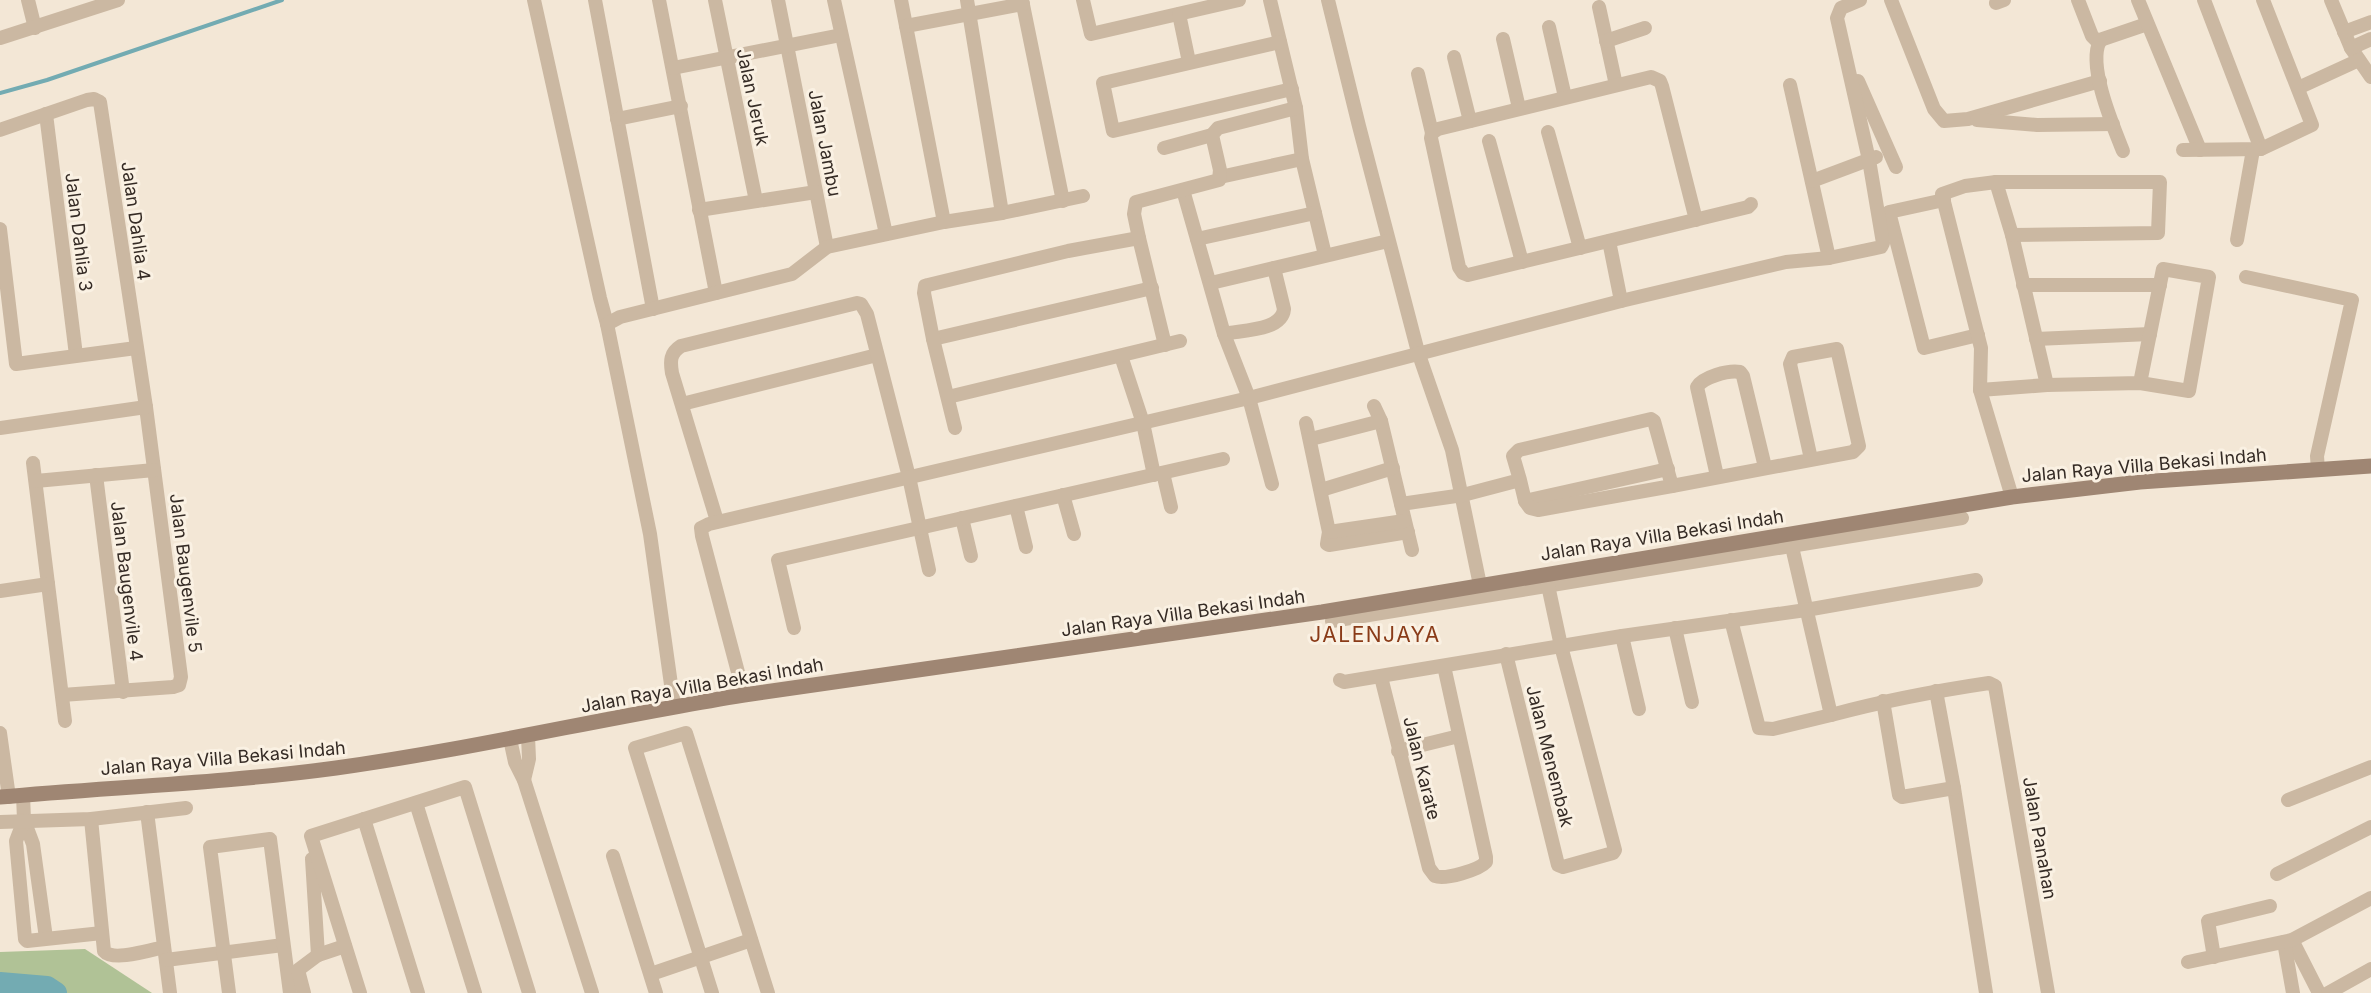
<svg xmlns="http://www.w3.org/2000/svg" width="2371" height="993" viewBox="0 0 2371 993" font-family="Inter,sans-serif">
<rect width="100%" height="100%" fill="#f3e7d6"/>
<path fill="#b0c296" d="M85,949L152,993H0V952Z"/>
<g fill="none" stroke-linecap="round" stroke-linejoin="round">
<path stroke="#73abb2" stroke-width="4" d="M0,93L47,80L282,0"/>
<path stroke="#73abb2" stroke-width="22" d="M0,983L47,987L56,993"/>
<g stroke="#cbb8a2" stroke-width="14">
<path d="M28,0L35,28"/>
<path d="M534,0L600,298L607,324L650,534L674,706"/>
<path d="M595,0L653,309"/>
<path d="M659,0L716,293"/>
<path d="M715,0L756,201"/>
<path d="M778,0L827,247"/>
<path d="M834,0L886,234"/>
<path d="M901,0L944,222"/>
<path d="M967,0L1002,213"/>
<path d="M1022,0L1063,201"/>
<path d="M1083,0L1091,34L1239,0"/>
<path d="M1270,0L1296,108L1302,159L1325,255"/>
<path d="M1328,0L1359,126L1418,352L1452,450L1480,585"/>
<path d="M1891,0L1934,109L1944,121L1968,119L2100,81"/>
<path d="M2078,0L2092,36L2097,41L2147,24"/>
<path d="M2138,0L2200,150"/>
<path d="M2204,0L2261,149"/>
<path d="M2331,0L2351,48L2371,77"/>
<path d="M1996,3L2004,0"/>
<path d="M1599,7L1616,85"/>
<path d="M1179,14L1189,62"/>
<path d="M906,26L1023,4"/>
<path d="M1549,27L1565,97"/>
<path d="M2344,32L2371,22"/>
<path d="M0,38L118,0"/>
<path d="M1503,39L1519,108"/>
<path d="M1606,41L1645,28"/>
<path d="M2100,41C2087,65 2113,126 2123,151"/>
<path d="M1280,42L1103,83L1113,131L1292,89"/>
<path d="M2351,48L2371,39"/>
<path d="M1454,57L1470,121"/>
<path d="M673,68L841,35"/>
<path d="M1418,74L1432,133"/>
<path d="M1858,81L1896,167"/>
<path d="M1790,85L1829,258"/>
<path d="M2298,88L2359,60"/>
<path d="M46,114L76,355"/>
<path d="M617,119L681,106"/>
<path d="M1977,120L2037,125L2113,124"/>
<path d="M0,130L87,100L94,99L100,102L146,407L181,677L179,685L173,687L62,695"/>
<path d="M1548,132L1580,248"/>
<path d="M1489,141L1522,262"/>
<path d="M1164,148L1212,135"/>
<path d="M2183,150L2261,149L2312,125L2263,0"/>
<path d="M1220,177L1302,159"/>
<path d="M1812,181L1876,157"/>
<path d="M1996,182L2012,235L2047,385"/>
<path d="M1183,190L1224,334L1249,398L1272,484"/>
<path d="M1944,200L1889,212L1924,348L1978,335"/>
<path d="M699,210L816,192"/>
<path d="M1696,220L1662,86L1660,81L1651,77L1438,129L1432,133L1431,138L1459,267L1463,273L1468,275C1562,253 1655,230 1748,207L1751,204"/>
<path d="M0,229L16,364L136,348"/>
<path d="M2012,235L2158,233L2160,182H1996L1965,186L1942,194L1981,348L1980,390L2012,497"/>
<path d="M1139,238L1134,214L1136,202L1219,180L1220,170L1212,135L1218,128L1296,108"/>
<path d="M1197,239L1315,213"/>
<path d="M2237,240L2253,150"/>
<path d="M1609,241L1621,301"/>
<path d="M2246,277L2352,300L2317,456L2318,470"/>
<path d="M1211,283L1388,241"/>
<path d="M2023,285H2160"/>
<path d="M607,324L620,317L792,274L827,247L944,222L1002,213L1083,196"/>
<path d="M1224,334C1242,330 1282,331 1284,309L1274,268"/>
<path d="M933,339L1152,288"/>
<path d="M2036,339L2150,334"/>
<path d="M1121,356L1143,423L1154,475"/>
<path d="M1980,390L2047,385L2140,383L2189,391L2209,277L2163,269L2140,383"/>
<path d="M948,397L1180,341"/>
<path d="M682,404L877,355"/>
<path d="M1374,406L1381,421L1412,550"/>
<path d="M1306,423L1329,532L1327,544L1329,545L1408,532"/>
<path d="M0,428L146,407"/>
<path d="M955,428L933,339L924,293L925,286L928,285L1068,251L1139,238L1165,345"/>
<path d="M1311,439L1381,421"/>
<path d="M33,463L65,721"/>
<path d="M1163,473L1171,507"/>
<path d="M96,475L123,692"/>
<path d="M1717,476L1697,387C1703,377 1728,370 1740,372L1743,376L1765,467"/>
<path d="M36,481L154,470"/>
<path d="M1672,486L1853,452L1859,446L1837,349L1793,357L1790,364L1811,459"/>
<path d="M1321,490L1393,468"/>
<path d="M1063,495L1074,534"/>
<path d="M1525,501L1668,469"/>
<path d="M1401,504L1463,495L1520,480L1513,456L1519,450L1651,419L1654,421L1672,486L1538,510L1530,508L1525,501L1520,480"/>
<path d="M1016,506L1026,547"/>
<path d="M962,518L971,556"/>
<path d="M717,521L672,373C670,361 670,353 681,346L857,303L861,304L867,314L909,477L929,570"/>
<path d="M1329,532L1404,521"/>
<path d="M1789,534L1831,715C1883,701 1935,691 1989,683L1995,686L2048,993"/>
<path d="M0,591L48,584"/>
<path d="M1731,620L1759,728L1773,729L1831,715"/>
<path d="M1332,621L1962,518"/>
<path d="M794,628L778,560L1223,459"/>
<path d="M1675,628L1692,702"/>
<path d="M1622,636L1639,709"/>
<path d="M1506,654L1558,865L1563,867L1613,853L1615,850L1561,646L1546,576"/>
<path d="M1381,677L1429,868L1435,876C1445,880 1479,870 1486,862V857L1444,666"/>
<path d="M1340,680L1344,682L1622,636L1806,610L1976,580"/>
<path d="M1936,691L1954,788L1986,993"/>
<path d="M744,695L702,536L701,528L709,524L1249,398L1621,301L1786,262L1829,258L1881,247L1883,243L1869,160L1837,18L1841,8L1860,0"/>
<path d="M1883,701L1899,795L1902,797L1954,788"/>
<path d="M0,733L9,797"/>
<path d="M510,739L515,762L524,780L592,993"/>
<path d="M1398,751L1459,736"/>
<path d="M524,780L529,759L528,736"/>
<path d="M23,795L24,820L33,844L46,938"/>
<path d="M2288,800L2371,767"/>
<path d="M416,803L475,993"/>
<path d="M147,812L170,993"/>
<path d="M91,819L104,951C113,962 150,950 164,947"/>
<path d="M364,819L418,993"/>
<path d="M24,820L16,841L25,939L27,941L102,933"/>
<path d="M0,822L91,819L186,808"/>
<path d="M613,856L656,993"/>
<path d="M312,859L318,955"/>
<path d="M2277,874L2371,827"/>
<path d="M2292,940L2319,993"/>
<path d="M2284,942L2293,993"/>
<path d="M2214,957L2208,921L2270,906"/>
<path d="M166,960L283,945"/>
<path d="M2188,962L2292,940L2371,898"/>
<path d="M651,974L751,940"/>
<path d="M229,993L210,847L270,839L290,993"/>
<path d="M304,993L298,970L318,955L345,946"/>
<path d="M360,993L311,836L465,787L529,993"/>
<path d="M712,993L635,748L686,733L768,993"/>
<path d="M2328,993L2371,969"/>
</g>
<path stroke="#9f8673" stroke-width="15" d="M0,797C112,787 225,783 336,768C473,749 607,717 744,695L1322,612L2012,497L2140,482L2371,466"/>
</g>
<g text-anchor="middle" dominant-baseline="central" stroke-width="6" stroke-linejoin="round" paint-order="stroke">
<g font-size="18" fill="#352b25" stroke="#faf1e3">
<text transform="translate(753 97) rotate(78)">Jalan Jeruk</text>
<text transform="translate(825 143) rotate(79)">Jalan Jambu</text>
<text transform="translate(136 221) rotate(82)">Jalan Dahlia 4</text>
<text transform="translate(79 232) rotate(83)">Jalan Dahlia 3</text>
<text transform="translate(2144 465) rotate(-5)">Jalan Raya Villa Bekasi Indah</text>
<text transform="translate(1662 535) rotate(-9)">Jalan Raya Villa Bekasi Indah</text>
<text transform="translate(186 573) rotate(83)">Jalan Baugenvile 5</text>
<text transform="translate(127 581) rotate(83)">Jalan Baugenvile 4</text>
<text transform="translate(1183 613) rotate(-8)">Jalan Raya Villa Bekasi Indah</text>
<text transform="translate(702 685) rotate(-10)">Jalan Raya Villa Bekasi Indah</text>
<text transform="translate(1550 756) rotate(76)">Jalan Menembak</text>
<text transform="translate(223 758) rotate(-5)">Jalan Raya Villa Bekasi Indah</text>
<text transform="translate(1422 768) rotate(76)">Jalan Karate</text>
<text transform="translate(2040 838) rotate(80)">Jalan Panahan</text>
</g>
<g font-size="21" letter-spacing="1.5" fill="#8a3b18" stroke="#faf1e3">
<text x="1375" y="634">JALENJAYA</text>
</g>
</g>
</svg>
